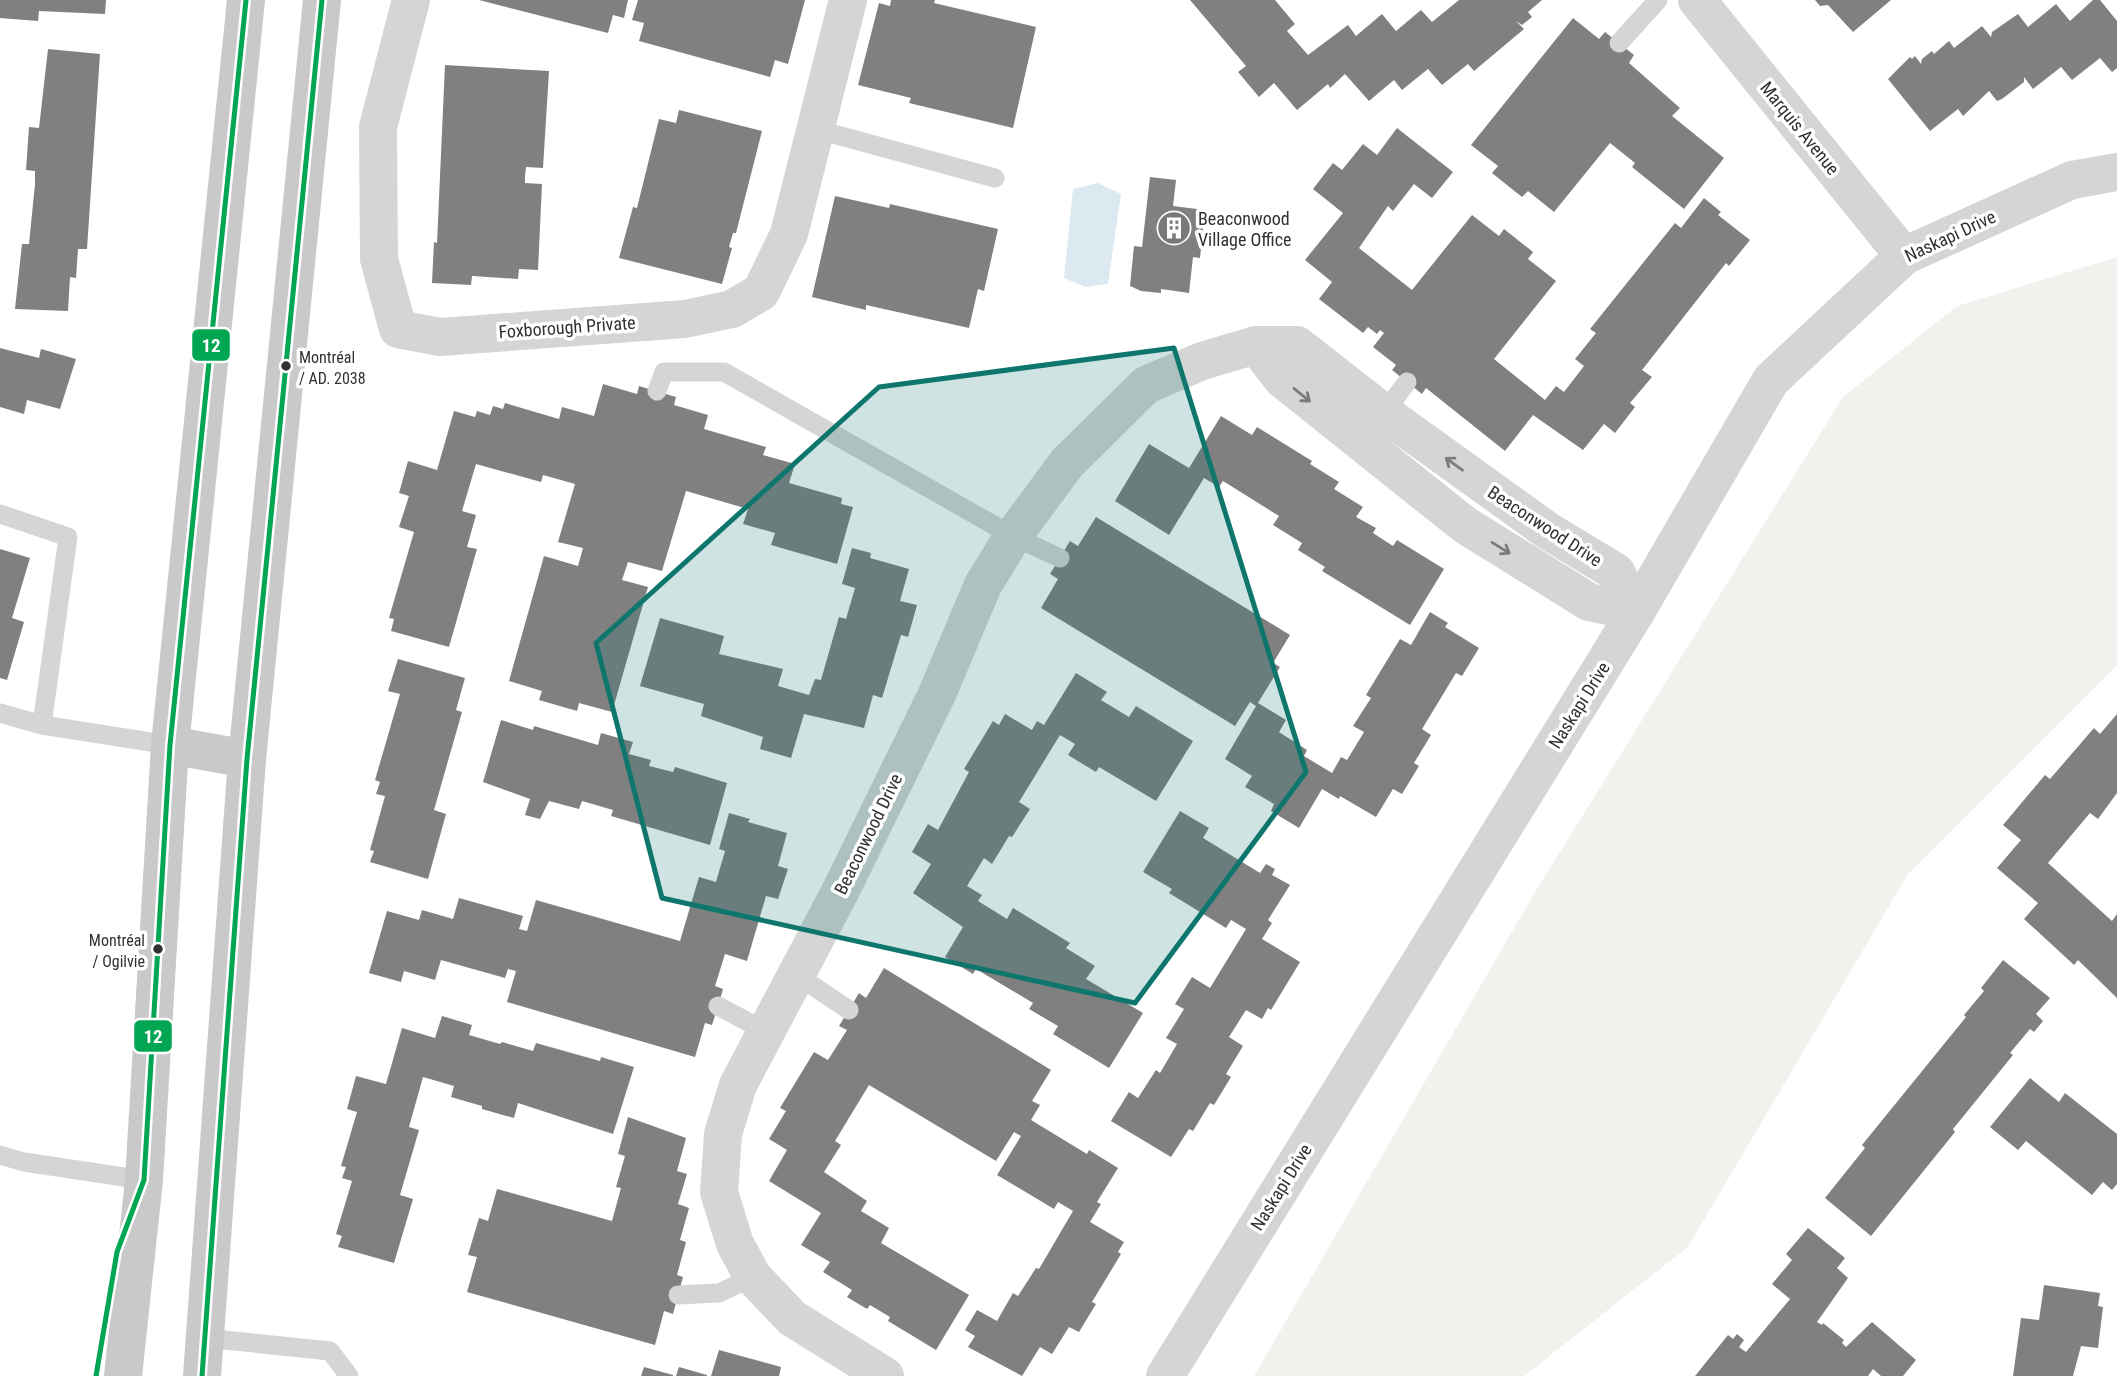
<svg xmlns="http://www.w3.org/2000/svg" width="2117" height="1376" viewBox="0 0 2117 1376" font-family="'Roboto Condensed',sans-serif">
<rect width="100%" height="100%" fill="#fff"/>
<path fill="#f0f3ed" d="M2117,257V665L1908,874L1688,1247L1524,1376H1254L1535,892L1843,397L1957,306Z"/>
<path fill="#dde9f1" d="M1098,183L1121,194L1108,284L1085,287L1064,278L1073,189Z"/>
<g fill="#808080">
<path d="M0,0H106L105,14L39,11L38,21L0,18Z"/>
<path d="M479,0H628L624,18L613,15L608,33Z"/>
<path d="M638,0H805L788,64L775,60L770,77L639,41L644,23L632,20Z"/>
<path d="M891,0H935L934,3L1036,27L1013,128L909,103L911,98L858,85L879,3L890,6Z"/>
<path d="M1190,0H1275L1295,24L1287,31L1308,55L1348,25L1356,36L1382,14L1396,31L1421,10L1432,22L1459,0H1542L1528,12L1532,17L1522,25L1516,21L1524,29L1474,71L1468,64L1442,85L1428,69L1402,90L1394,80L1369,101L1345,74L1330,88L1328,84L1297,110L1274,83L1259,97L1238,72L1246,66Z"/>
<path d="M1815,0H1891L1853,32L1828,5L1820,6Z"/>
<path d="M2093,0H2100L2117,21V68L2112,72L2100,58L2072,80L2061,67L2033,89L2024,77V82L2002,99L1997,101L1989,91L1963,116L1958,109L1930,131L1888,79L1910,57L1912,59L1915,56L1921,64L1922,59L1932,51L1934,54L1949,41L1954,48L1982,26L1991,37L1992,32L2018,14L2028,27L2056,4L2070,21Z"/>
<path d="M1573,18L1599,39L1605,32L1634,55L1629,63L1680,108L1672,116L1724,158L1684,209L1632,167L1635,163L1610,143L1554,212L1528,191L1522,197L1492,173L1498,166L1471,145Z"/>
<path d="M48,49L100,54L87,249H78L76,278L70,277L68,311L15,309L22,244H29L35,184V171L26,170L29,127L39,128Z"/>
<path d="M445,65L549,71L543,168L526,167L525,177V183L542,184L538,270L519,269L518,279L472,276L471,285L432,283L434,242L437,243Z"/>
<path d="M679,110L762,131L736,233H733L729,247L732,248L722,284L619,258L633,207L637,208L659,119L676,123Z"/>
<path d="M1397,128L1453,172L1432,198L1414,184L1393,211L1388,206L1359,248L1412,290L1472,215L1499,236L1504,229L1533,252L1528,259L1556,281L1494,359L1545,400L1556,386L1564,392L1584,366L1575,359L1596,333L1590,329L1675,223L1681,228L1704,198L1721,212L1718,215L1750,240L1729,266L1726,263L1642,370L1652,377L1630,403L1635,407L1615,433L1604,424L1583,450L1533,415L1505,451L1426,388L1422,394L1392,370L1396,365L1373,347L1384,333L1380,330L1377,334L1368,327L1363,333L1319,299L1332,282L1305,260L1343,213L1313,189L1333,163L1342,170L1363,144L1377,155Z"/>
<path d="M1150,177L1176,180L1173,206L1205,210L1200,258L1193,257L1189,293L1161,289V293L1141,291L1130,286L1134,246L1142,247Z"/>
<path d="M835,196L889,208L890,204L998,229L984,291L978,289L969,328L866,305V310L812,297Z"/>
<path d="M0,348L39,358L41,349L76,359L60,409L27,400L24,414L0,407Z"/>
<path d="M603,384L637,394L639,386L676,397L674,405L708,415L704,429L766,447L763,455L795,464L789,483L842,498L841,504L853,507L837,564L771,545L775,533L743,524L748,509L686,491L662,571L628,562L622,580L648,587L612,712L579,703L577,711L539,700L542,691L509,681L544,556L578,566L583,548L558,542L575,484L543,475L541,482L476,464L462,511L476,515L467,547L477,549L449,647L391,631L394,619L389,618L414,532L399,527L409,496L399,493L408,461L437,470L454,411L475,417L477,411L490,415L493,406L503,409L505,403L559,419L562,407L594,416Z"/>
<path d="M1221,416L1252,435L1257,427L1312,461L1310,464L1339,482L1334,489L1363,507L1356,517L1376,528L1373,533L1393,546L1397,540L1444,569L1410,625L1322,571L1325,567L1298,550L1302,543L1273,525L1279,516L1223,481L1219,487L1204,478L1169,535L1115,501L1149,444L1189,468Z"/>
<path d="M1096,517L1290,635L1273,663L1280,667L1258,703L1286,720L1279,732L1307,750L1304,756L1332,773L1341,757L1347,760L1364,732L1353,726L1371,698L1366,695L1400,639L1411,645L1430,612L1448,623L1445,627L1479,648L1462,676L1456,673L1422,729L1431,735L1414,763L1419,766L1402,794L1393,789L1376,817L1340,796L1339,799L1322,789L1299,828L1271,811L1274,804L1245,787L1252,776L1225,759L1256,706L1250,702L1235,726L1041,608L1058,579L1050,574L1070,541L1078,546Z"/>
<path d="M852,548L871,553L870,558L909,569L900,601L917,605L908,637L901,635L882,698L873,695L864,728L804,714L791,758L760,749L763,737L701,716L704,704L640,686L660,618L724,636L719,654L783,669L778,686L809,695L815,679L821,680L839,617L846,619L855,588L842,584Z"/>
<path d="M0,549L30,558L12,618L24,622L7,680L0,678Z"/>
<path d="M398,659L465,678L456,710L462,712L434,810L446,814L428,879L370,862L374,851L370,850L385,796L376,794L380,782L375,780L400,694L388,691Z"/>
<path d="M1076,673L1107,692L1101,700L1129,717L1136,706L1193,741L1156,801L1099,767L1096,772L1068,755L1075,744L1060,735L1019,802L1030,809L1012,837L1009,836L992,864L984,858L967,886L982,895L978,901L1007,919L1013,908L1070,943L1066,948L1095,966L1086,979L1143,1013L1109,1068L1053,1034L1058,1026L1029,1009L1033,1003L976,969L973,974L945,957L963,927L913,893L931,864L912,852L928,824L938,830L969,772L964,769L993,721L999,725L1005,714L1032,730L1037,721L1044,725Z"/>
<path d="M2117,714V793L2098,819L2090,813L2048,863L2112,921L2117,914V998L2078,960L2074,965L2024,919L2038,903L1997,868L2021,840L2003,825L2045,775L2050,779L2094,728L2100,734Z"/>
<path d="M501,720L533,730L534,726L598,745L601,733L633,742L629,754L651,760L649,766L673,772L675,767L727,783L710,845L611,816L613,810L582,801L579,809L549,801L540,819L525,815L530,799L483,782Z"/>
<path d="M1180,811L1209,828L1203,838L1260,873L1266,864L1275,869L1272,875L1290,885L1268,920L1272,923L1262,939L1300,962L1271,1010L1268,1008L1262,1019L1246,1010L1229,1037L1243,1046L1226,1074L1231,1077L1214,1105L1210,1103L1193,1131L1189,1129L1171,1157L1111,1121L1129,1092L1138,1098L1156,1070L1160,1073L1177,1044L1166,1038L1184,1009L1175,1004L1192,977L1210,988L1246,929L1231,920L1226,928L1169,893L1172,889L1143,872Z"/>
<path d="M729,813L750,819L748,822L787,833L778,866L788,869L778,899L766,896L747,961L725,954L715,986L723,989L718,1006L712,1025L705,1023L695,1057L507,1002L516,971L508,969L505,978L441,960L435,980L404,971L401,982L369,973L387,911L419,920L422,910L453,919L459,898L523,916L519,929L527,931L536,900L680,941L699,877L716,882L725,851L719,849Z"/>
<path d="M2003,960L2050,998L2036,1014L2043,1021L2034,1032L2030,1029L2010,1053L2013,1055L1953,1129L1955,1132L1871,1236L1825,1198L1865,1148L1862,1145L1966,1017L1964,1015L1984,991L1981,988Z"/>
<path d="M884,968L1051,1070L1032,1101L1040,1105L1031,1120L1087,1154L1089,1150L1118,1168L1097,1202L1101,1204L1090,1222L1124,1242L1118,1252L1121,1254L1092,1302L1096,1304L1079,1332L1069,1327L1052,1354L1040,1347L1022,1376L968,1347L975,1336L965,1330L977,1310L997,1321L1013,1293L1018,1296L1036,1268L1039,1269L1073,1211L1058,1202L1054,1209L997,1175L1021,1136L1014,1132L996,1161L869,1085L835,1141L841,1145L824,1172L867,1201L861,1211L889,1228L881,1243L969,1295L936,1350L888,1321L890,1317L870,1305L867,1309L847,1297L852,1290L823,1272L830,1262L801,1245L821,1213L769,1181L787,1150L769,1139L786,1111L780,1108L814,1052L828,1060L847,1030L839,1026L859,993L866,998Z"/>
<path d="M442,1016L472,1025L469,1035L500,1044L502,1042L533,1051L536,1043L600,1061L601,1057L634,1067L613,1134L518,1103L514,1118L482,1109V1106L451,1097L454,1086L423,1077L409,1127L419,1130L400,1195L413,1199L394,1263L338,1247L342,1236L336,1234L352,1181L342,1178L346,1167L341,1166L357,1112L347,1109L356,1076L386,1084L402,1028L435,1038Z"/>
<path d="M2030,1078L2059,1102L2065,1093L2117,1134V1184L2112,1190L2103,1182L2092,1195L2026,1141L2018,1150L1990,1127Z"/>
<path d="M628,1117L686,1138L677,1171L687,1174L678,1204L689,1208L680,1240L686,1242L677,1275L683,1277L673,1314L664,1311L655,1345L467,1292L477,1257L468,1255L479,1218L488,1221L497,1189L612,1221L621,1188L616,1187L625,1156L618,1154Z"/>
<path d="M1808,1228L1845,1258L1837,1268L1848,1278L1817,1322L1822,1325L1823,1323L1844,1340L1842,1343L1846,1347L1872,1322L1916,1360L1903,1376H1881L1873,1369L1868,1376H1695L1728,1335L1733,1339L1737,1334L1744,1340L1739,1347L1746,1352L1790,1299L1772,1284L1792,1260L1786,1254Z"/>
<path d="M2044,1285L2100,1293L2098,1306L2103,1307L2098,1348L2081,1346L2073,1376H2013L2021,1318L2039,1320Z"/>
<path d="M719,1350L781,1367L779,1376H711Z"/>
<path d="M644,1367L673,1375V1376H641Z"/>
<path d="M679,1367L707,1375V1376H676Z"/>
</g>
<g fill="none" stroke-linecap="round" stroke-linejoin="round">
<g stroke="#d5d5d5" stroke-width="19">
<path d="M1619,43L1658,0"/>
<path d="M815,129L995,178"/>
<path d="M657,391L664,372H724L1013,536L1060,558"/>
<path d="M1384,413L1407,382"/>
<path d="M0,514L68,537L42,725"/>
<path d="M0,713L42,725L170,745"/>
<path d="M798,976L849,1010"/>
<path d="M718,1006L767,1032"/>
<path d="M0,1155L24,1162L144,1180"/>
<path d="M678,1295L719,1293L753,1277"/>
<path d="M205,1338L330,1351L349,1376"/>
</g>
<g stroke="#d5d5d5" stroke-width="38">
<path d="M411,0L378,127L379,259L398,329L440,337L685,319L732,309L761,292L789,234L848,0"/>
<path d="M1697,0L1904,256"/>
<path d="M1256,345L1282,379L1465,525L1589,602L1636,612"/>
<path d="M885,1376L792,1318L753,1277L735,1244L719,1192L723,1134L738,1085L841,890L937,694L983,585L1013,536L1067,463L1146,385L1202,361L1256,345H1297L1384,413L1548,531L1616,572L1636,612"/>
<path d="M1165,1376L1636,612L1771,380L1904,256L2072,180L2117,172"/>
</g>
<g stroke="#c9c9c9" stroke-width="38">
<path d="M170,745L247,759"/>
<path d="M123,1376L144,1180L170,745L246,0"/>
<path d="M202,1376L247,759L322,0"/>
</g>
<g stroke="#fff" stroke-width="10">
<g id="bus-1">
<path d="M96,1376L117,1252L144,1180L170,745L246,0"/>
<path d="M202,1376L247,759L322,0"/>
</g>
</g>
<use href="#bus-1" stroke="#00a651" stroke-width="5"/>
</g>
<defs><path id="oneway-shaft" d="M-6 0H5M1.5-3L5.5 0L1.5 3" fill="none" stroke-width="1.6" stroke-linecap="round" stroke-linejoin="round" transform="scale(1.75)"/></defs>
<g stroke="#7b7b7b">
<use href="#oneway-shaft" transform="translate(1302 395) rotate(39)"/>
<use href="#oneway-shaft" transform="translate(1454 464) rotate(-144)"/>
<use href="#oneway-shaft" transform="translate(1501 548) rotate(32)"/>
</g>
<path fill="#0f766e" fill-opacity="0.2" stroke="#0f766e" stroke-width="5" stroke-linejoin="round" d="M1174,348L1306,772L1135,1003L662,898L596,643L879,387Z"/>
<defs>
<g id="building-disc" transform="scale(1.75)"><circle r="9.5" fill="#797979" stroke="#fff"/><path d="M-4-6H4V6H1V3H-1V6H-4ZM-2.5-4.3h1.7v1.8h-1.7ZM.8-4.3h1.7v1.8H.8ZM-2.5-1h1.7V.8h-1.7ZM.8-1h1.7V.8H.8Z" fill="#fff"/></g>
</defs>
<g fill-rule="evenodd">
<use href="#building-disc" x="1174" y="228"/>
</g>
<g fill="#313131" stroke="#fff" stroke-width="2.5">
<circle cx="286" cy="366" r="6"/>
<circle cx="158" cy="949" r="6"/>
</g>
<g text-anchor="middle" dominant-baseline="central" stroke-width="7" stroke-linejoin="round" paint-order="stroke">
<g font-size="16" fill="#313131" stroke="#fff" text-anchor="start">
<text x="299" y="357">Montréal<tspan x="299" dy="21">/ AD. 2038</tspan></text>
<text x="145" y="940" text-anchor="end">Montréal<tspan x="145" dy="21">/ Ogilvie</tspan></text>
</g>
<g font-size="18" fill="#313131" stroke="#fff">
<text transform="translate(1800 128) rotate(51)">Marquis Avenue</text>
<text transform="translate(1950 236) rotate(-25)">Naskapi Drive</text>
<text transform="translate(567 327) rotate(-4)">Foxborough Private</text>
<text transform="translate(1545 526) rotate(33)">Beaconwood Drive</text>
<text transform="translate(1579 705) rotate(-58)">Naskapi Drive</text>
<text transform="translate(868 834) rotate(-64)">Beaconwood Drive</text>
<text transform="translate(1281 1187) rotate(-58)">Naskapi Drive</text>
</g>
<g font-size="18" fill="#313131" stroke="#fff" text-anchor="start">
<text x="1198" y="218">Beaconwood<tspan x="1198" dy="21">Village Office</tspan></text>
</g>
</g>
<g stroke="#fff" stroke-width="2.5">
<rect x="191" y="328" width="40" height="34" rx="7" fill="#00a651"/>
<rect x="133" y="1019" width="40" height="34" rx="7" fill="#00a651"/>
</g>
<g font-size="19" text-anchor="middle" font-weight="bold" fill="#fff">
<text x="211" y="352">12</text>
<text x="153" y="1043">12</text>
</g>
</svg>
